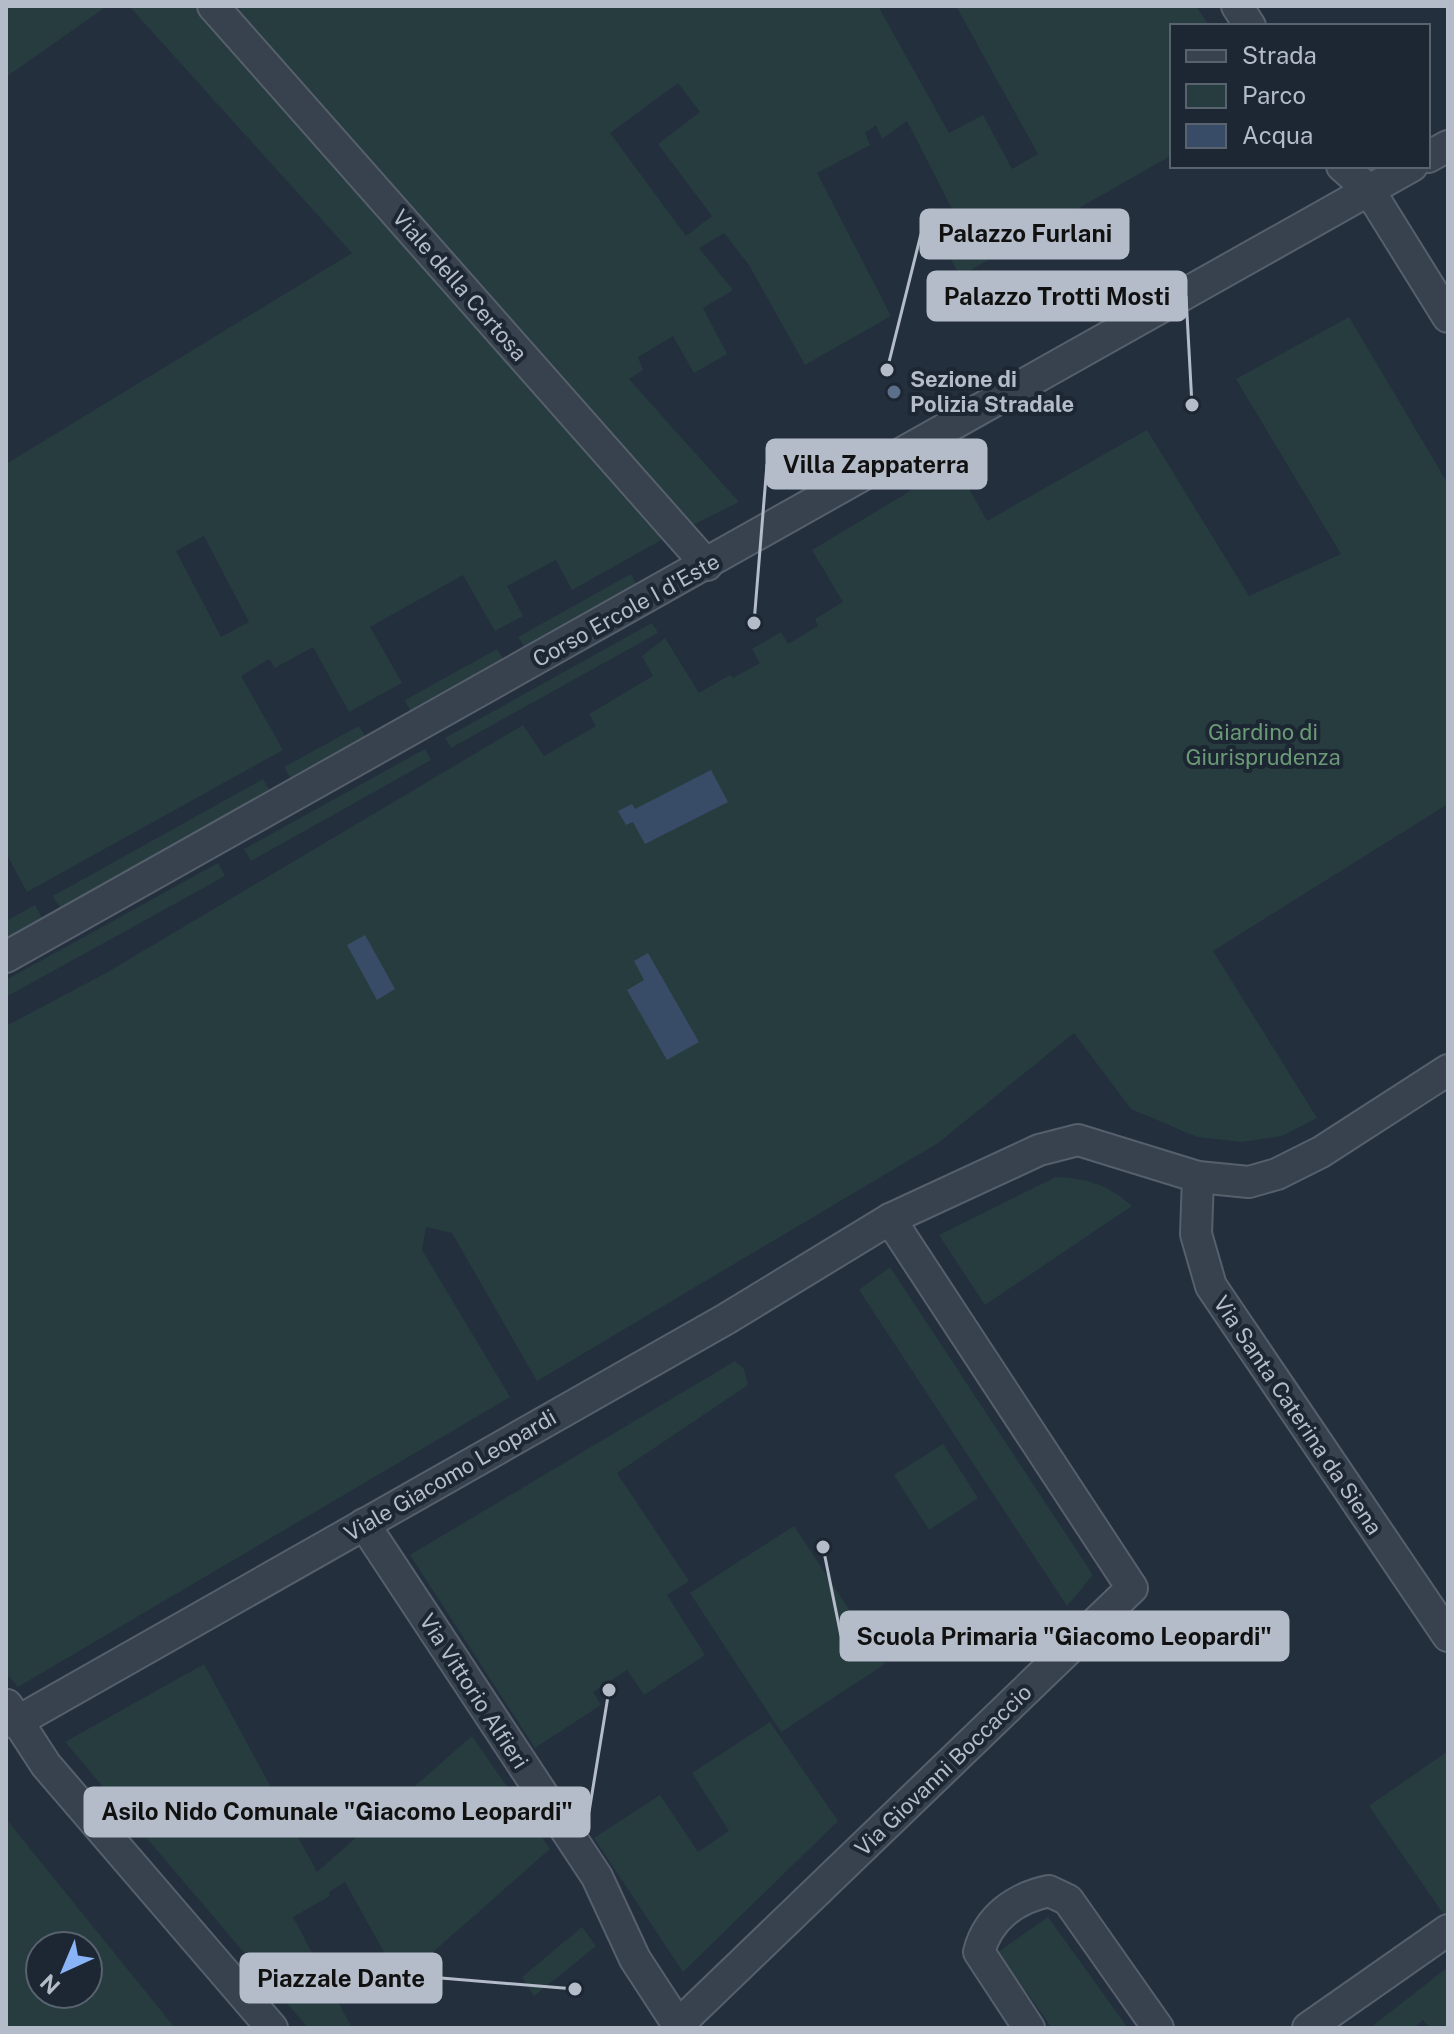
<svg xmlns="http://www.w3.org/2000/svg" width="1454" height="2034" viewBox="0 0 1454 2034" font-family="'Public Sans',sans-serif">
<rect width="100%" height="100%" fill="#242f3e"/>
<g fill="#263c3f" fill-rule="evenodd">
<path d="M6,6H107L6,77Z"/>
<path d="M129,6H193L663,539L572,590L556,560L507,586L523,616L495,631L463,575L370,627L402,683L349,712L313,647L275,668L269,659L241,676L283,750L27,892L6,853V464L352,253ZM204,536L249,622L221,637L176,551Z"/>
<path d="M234,6H878L949,133L983,115L1012,169L1038,154L956,6H1196L1209,26H1172V155L960,276L950,258L969,242L907,121L882,139L876,125L865,133L870,145L817,173L891,316L805,365L749,265L724,233L699,248L733,290L703,308L727,354L694,373L673,336L638,357L643,370L629,379L739,502L693,525ZM678,83L700,112L658,144L712,216L686,236L610,133Z"/>
<path d="M1349,317L1448,484V804L1213,951L1317,1118L1282,1136L1242,1142L1197,1137L1131,1109L1074,1033L938,1143L537,1381L452,1233L426,1227L422,1250L510,1397L18,1687L6,1673V1026L106,973L523,725L544,756L596,726L589,714L653,676L642,656L665,638L699,693L730,675L733,678L760,663L752,649L781,632L788,644L818,626L815,619L843,602L812,550L955,464L987,521L1147,430L1249,596L1341,554L1236,379Z"/>
<path d="M631,574L637,586L525,648L518,637Z"/>
<path d="M652,623L658,633L451,748L445,738Z"/>
<path d="M497,649L504,661L411,712L405,700Z"/>
<path d="M359,726L366,738L291,779L284,767Z"/>
<path d="M425,749L431,760L251,861L244,849Z"/>
<path d="M263,779L270,791L60,908L53,896Z"/>
<path d="M218,863L225,876L6,997V980Z"/>
<path d="M35,905L42,918L6,938V921Z"/>
<path d="M1056,1177C1086,1178 1109,1185 1132,1206L985,1305L939,1235Z"/>
<path d="M890,1267L1093,1575L1067,1606L859,1290Z"/>
<path d="M735,1361L744,1369L748,1385L617,1473L689,1581L667,1595L705,1655L644,1695L627,1670L593,1692L601,1705L535,1748L410,1555Z"/>
<path d="M943,1444L978,1498L929,1530L894,1475Z"/>
<path d="M794,1526L885,1664L781,1732L690,1593Z"/>
<path d="M204,1664L317,1872L472,1736L550,1849L400,1981L345,1882L329,1892L330,1896L293,1917L352,2028H308L65,1742Z"/>
<path d="M770,1722L838,1821L683,1972L594,1838L660,1795L698,1852L729,1831L692,1773Z"/>
<path d="M1448,1751V1912L1444,1915L1369,1806Z"/>
<path d="M6,1819L175,2028H6ZM40,1946H88V1994H40Z"/>
<path d="M1048,1917L1128,2028H1052L998,1952Z"/>
<path d="M582,1927L596,1946L534,1996L522,1977Z"/>
<path d="M1448,1967V2028H1430L1423,2020L1413,2028H1370Z"/>
</g>
<g fill="#394c67">
<path d="M711,770L728,802L645,844L633,822L626,825L618,811L632,804L635,809Z"/>
<path d="M365,935L395,989L377,1000L347,945Z"/>
<path d="M648,953L699,1042L667,1060L627,990L644,980L634,961Z"/>
</g>
<g fill="none" stroke-linecap="round" stroke-linejoin="round">
<g stroke="#565f6c" stroke-width="34">
<g id="street">
<path d="M213,6L707,565"/>
<path d="M1237,6L1250,26"/>
<path d="M1428,157L1448,146"/>
<path d="M1342,166L1369,190L1448,317"/>
<path d="M6,957L1412,166"/>
<path d="M1198,1177L1196,1234L1211,1286L1448,1636"/>
<path d="M364,1524L597,1877L635,1959L680,2028"/>
<path d="M7,1705L46,1765L272,2028"/>
<path d="M6,1722L20,1720L726,1319L890,1219L1039,1150L1078,1140L1198,1177L1249,1182L1277,1174L1321,1152L1448,1070"/>
<path d="M678,2025L1132,1588L890,1219"/>
<path d="M1029,2028L979,1952C988,1918 1015,1898 1049,1891L1068,1900L1158,2028"/>
<path d="M1308,2028L1448,1930"/>
</g>
</g>
<use href="#street" stroke="#38414e" stroke-width="30"/>
</g>
<circle fill="#5c6f8a" stroke="#1d2633" stroke-width="3" cx="894" cy="392" r="8"/>
<g text-anchor="middle" dominant-baseline="central" stroke-width="8" stroke-linejoin="round" paint-order="stroke">
<g font-size="22" fill="#b4bcc9" stroke="#1d2633">
<text transform="translate(460 285) rotate(49)">Viale della Certosa</text>
<text transform="translate(626 610) rotate(-29)">Corso Ercole I d'Este</text>
<text transform="translate(1298 1415) rotate(56)">Via Santa Caterina da Siena</text>
<text transform="translate(450 1475) rotate(-30)">Viale Giacomo Leopardi</text>
<text transform="translate(474 1691) rotate(57)">Via Vittorio Alfieri</text>
<text transform="translate(943 1770) rotate(-44)">Via Giovanni Boccaccio</text>
</g>
<g font-size="22" font-weight="bold" fill="#b4bcc9" stroke="#1d2633" text-anchor="start">
<text x="910" y="379">Sezione di<tspan x="910" dy="25">Polizia Stradale</tspan></text>
</g>
<g font-size="22" fill="#6b9a76" stroke="#1d2633">
<text x="1263" y="732">Giardino di<tspan x="1263" dy="25">Giurisprudenza</tspan></text>
</g>
</g>
<path fill="none" stroke="#b4bcc9" stroke-width="3" d="M887 370L921 234M1192 405L1186 296M754 623L767 464M823 1547L841 1636M609 1690L589 1812M575 1989L441 1978"/>
<g fill="#b4bcc9" stroke="#1d2633" stroke-width="3">
<circle cx="887" cy="370" r="8"/>
<circle cx="1192" cy="405" r="8"/>
<circle cx="754" cy="623" r="8"/>
<circle cx="823" cy="1547" r="8"/>
<circle cx="609" cy="1690" r="8"/>
<circle cx="575" cy="1989" r="8"/>
</g>
<g fill="#b4bcc9" stroke="#b4bcc9" stroke-width="3">
<rect x="921" y="210" width="207" height="48" rx="8"/>
<rect x="928" y="272" width="258" height="48" rx="8"/>
<rect x="767" y="440" width="219" height="48" rx="8"/>
<rect x="841" y="1612" width="447" height="48" rx="8"/>
<rect x="85" y="1788" width="504" height="48" rx="8"/>
<rect x="241" y="1954" width="200" height="48" rx="8"/>
</g>
<g font-size="24" text-anchor="middle" font-weight="bold" fill="#111">
<text x="1025" y="242">Palazzo Furlani</text>
<text x="1057" y="305">Palazzo Trotti Mosti</text>
<text x="876" y="473">Villa Zappaterra</text>
<text x="1064" y="1645">Scuola Primaria "Giacomo Leopardi"</text>
<text x="337" y="1820">Asilo Nido Comunale "Giacomo Leopardi"</text>
<text x="341" y="1987">Piazzale Dante</text>
</g>
<rect width="1454" height="2034" fill="none" stroke="#b4bcc9" stroke-width="16"/>
<rect x="1170" y="24" width="260" height="144" fill="#1d2633" stroke="#59626f" stroke-width="2"/>
<rect x="1186" y="50" width="40" height="12" fill="#38414e" stroke="#59626f" stroke-width="2"/>
<text x="1242" y="64" font-size="24" fill="#b4bcc9">Strada</text>
<rect x="1186" y="84" width="40" height="24" fill="#263c3f" stroke="#59626f" stroke-width="2"/>
<text x="1242" y="104" font-size="24" fill="#b4bcc9">Parco</text>
<rect x="1186" y="124" width="40" height="24" fill="#394c67" stroke="#59626f" stroke-width="2"/>
<text x="1242" y="144" font-size="24" fill="#b4bcc9">Acqua</text>
<g transform="translate(64 1970) rotate(224)"><circle r="38" fill="#1d2633" stroke="#59626f" stroke-width="2"/>
<path d="M0-6L14 30L0 20L-14 30Z" fill="#8ab4f8"/>
<text y="-12" font-size="22" font-weight="bold" text-anchor="middle" fill="#b4bcc9">N</text>
</g>
</svg>
